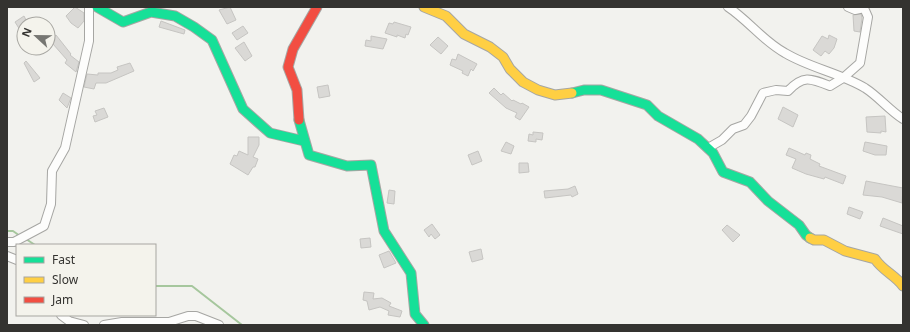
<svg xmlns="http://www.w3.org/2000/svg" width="910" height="332" viewBox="0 0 910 332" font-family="'Noto Sans',sans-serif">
<rect width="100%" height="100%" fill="#f2f2ee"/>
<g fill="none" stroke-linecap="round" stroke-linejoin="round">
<g stroke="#a6c79d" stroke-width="2">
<path d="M7,231H13L20,236"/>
<path d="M26,239L35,245"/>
<path d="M155,286H192L242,325"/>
</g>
</g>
<g fill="#dad9d6" stroke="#c6c5c2">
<path d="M75,7L84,13V21L78,28L71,23L66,16Z"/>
<path d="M230,7L236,20L227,24L219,10Z"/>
<path d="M861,14L862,18L860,32L854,31L853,15Z"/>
<path d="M24,16L28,24H24V28L20,30L15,22Z"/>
<path d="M161,21L185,30L184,34L159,27Z"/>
<path d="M394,22L411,27L408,35L406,34L405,38L397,35V37L385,33L389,23L393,24Z"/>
<path d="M243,26L248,33L237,40L232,33Z"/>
<path d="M56,35L71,54L70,55L79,62L76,72L65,63L67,60L53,44L51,38Z"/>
<path d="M829,35L837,39L834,48L829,54L825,51L821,56L813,50L822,36L828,39Z"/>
<path d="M371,36L387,39L383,49L365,46L366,40L371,41Z"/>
<path d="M438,37L448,46L441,54L430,45Z"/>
<path d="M244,42L252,56L245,61L235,48Z"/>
<path d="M458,54L477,64L473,71L471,69L468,76L462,73L463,71L450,65L452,59L456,60Z"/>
<path d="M26,61L40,78L34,82L24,63Z"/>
<path d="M130,63L134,71L106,83H96L94,89L84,87L87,74L98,75V73H111L118,70L117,67Z"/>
<path d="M328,85L330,96L319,98L317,87Z"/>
<path d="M494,88L501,95L503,93L512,101L513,100L521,104L522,103L529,107L520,120L515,117L517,113L506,108L489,93Z"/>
<path d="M63,93L71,98L67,108L59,100Z"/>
<path d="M783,107L798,115L793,127L778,119Z"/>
<path d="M104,108L108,117L95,122L93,116L97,115L95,111Z"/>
<path d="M885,116L886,132L881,131V133L867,132L866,117Z"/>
<path d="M533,132L543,133L542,140L536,139V142L528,141L529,134L533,135Z"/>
<path d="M248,137H259V145L253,157L258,159L255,167H253L248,175L230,164L234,155L237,156L239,151L248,155Z"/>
<path d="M506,142L514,146L511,154L501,151Z"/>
<path d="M865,142L887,146L886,155H875L863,151Z"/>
<path d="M789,148L805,155L806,153L811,155L810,159L820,164L819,166L846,176L843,184L830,179L825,177L824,179L806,174L792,168L796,159L786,155Z"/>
<path d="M478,151L482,161L472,165L468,155Z"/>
<path d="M519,163H528L529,172L519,173Z"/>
<path d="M866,181L903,188L902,203L882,197L863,195Z"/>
<path d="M575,186L578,194L572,197L571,195L545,198L544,191L568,189Z"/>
<path d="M389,190L395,191L394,204L387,203Z"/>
<path d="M849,207L863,212L860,219L847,214Z"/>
<path d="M883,218L903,226V234L880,226Z"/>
<path d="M432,224L440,235L435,239L431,234L429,237L424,230Z"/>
<path d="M727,225L740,235L733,242L722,230Z"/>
<path d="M370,238L371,247L361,248L360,239Z"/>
<path d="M481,249L483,259L472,262L469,252Z"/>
<path d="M389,251L396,263L384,268L379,255Z"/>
<path d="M364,292L374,293L373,299L382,298L391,303L389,306L402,311L400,317L388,315L389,311L380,307L369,310L367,301L363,300Z"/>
</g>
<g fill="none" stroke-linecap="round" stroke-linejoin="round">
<g stroke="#a6a6a3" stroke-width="10">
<g id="street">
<path d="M728,7C749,21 763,41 785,53C810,68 840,73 865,88C879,97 889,110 903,119"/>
<path d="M708,148L722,140L733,129L744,125L751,116L763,93L776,90L788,91C803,75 810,78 830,86L843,78L860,63L868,17L864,8L855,10L848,7"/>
<path d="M7,242H14L44,226L51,204L52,171L65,148L89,41V7"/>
<path d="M7,256L17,260"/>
<path d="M61,315L69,321L84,325"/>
<path d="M104,325L122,322H169L188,316H196L219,325"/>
</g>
</g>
<g stroke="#a6a6a3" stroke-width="11">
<g id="fast">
<path d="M97,7L123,22L151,12L175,16L194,27L212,40L243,109L270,133L304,141"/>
<path d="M572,93L584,90H601L647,105L658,116L698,139L713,153L723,172L750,182L768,201L799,225L806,235L810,238"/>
<path d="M299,120L309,155L347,166L371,165L384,231L411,273L415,314L424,325"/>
</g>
</g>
<g stroke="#a6a6a3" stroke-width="11">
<g id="slow">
<path d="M424,7L446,16L464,34L490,47L503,57L510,69L523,82L538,90L555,95L572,93"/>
<path d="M810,238L814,240H824L845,251L875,259C883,271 895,275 903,286"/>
</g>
</g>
<g stroke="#a6a6a3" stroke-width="11">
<path id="jam" d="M299,120L297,90L288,67L293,49L317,7"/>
</g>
<use href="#street" stroke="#fdfdfc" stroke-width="8"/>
<use href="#fast" stroke="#16e098" stroke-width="9"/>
<use href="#slow" stroke="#ffcf43" stroke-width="9"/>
<use href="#jam" stroke="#f24e42" stroke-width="9"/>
</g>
<rect width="910" height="332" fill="none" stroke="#343330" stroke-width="16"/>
<rect x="16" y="244" width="140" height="72" fill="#f4f3ec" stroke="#a7a6a1"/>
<rect x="24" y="257" width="20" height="6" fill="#16e098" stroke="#a7a6a1"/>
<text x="52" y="264" font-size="12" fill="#343330">Fast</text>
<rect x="24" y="277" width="20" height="6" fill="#ffcf43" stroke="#a7a6a1"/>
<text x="52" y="284" font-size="12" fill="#343330">Slow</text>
<rect x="24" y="297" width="20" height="6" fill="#f24e42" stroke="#a7a6a1"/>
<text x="52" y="304" font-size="12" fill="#343330">Jam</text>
<g transform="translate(36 36) rotate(292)"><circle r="19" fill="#f4f3ec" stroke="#a7a6a1"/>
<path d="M0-3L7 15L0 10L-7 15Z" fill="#767672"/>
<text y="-6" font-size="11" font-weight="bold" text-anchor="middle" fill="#343330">N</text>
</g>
</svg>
